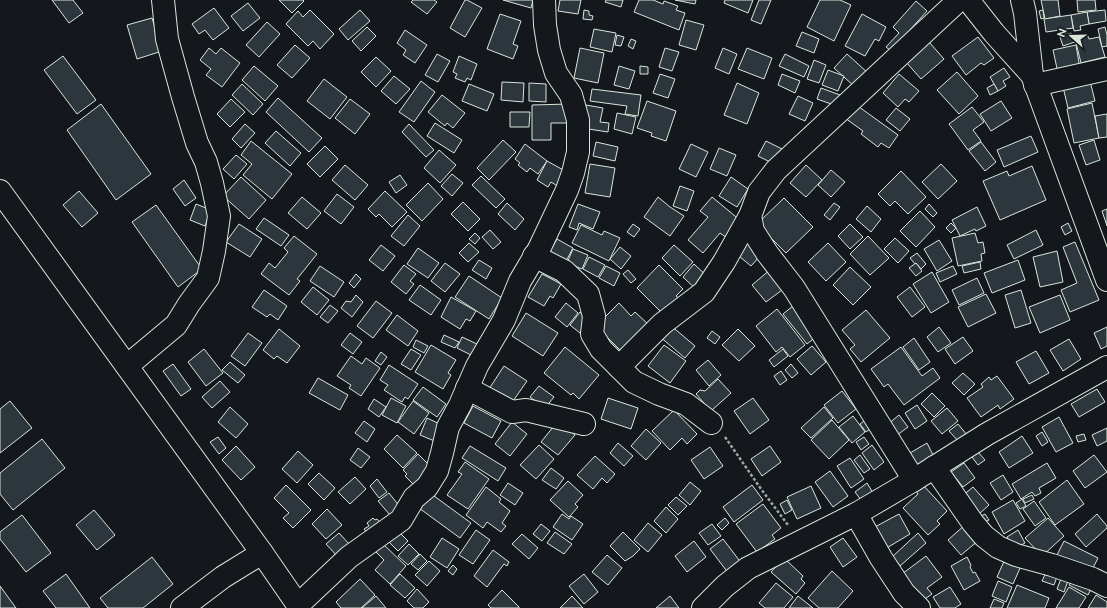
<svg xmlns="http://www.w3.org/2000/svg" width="1107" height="608" viewBox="0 0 1107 608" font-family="Raleway,sans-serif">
<rect width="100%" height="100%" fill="#14181c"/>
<g fill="#2c363c" stroke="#d8e6dc">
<path d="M52,0H73L83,13L69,23Z"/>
<path d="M279,0H303L304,1L292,13Z"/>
<path d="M413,0H434L437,2L427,14L411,2Z"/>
<path d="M465,0H467L482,8L465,37L450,28Z"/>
<path d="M503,0H533L531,8Z"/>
<path d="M560,0H581L578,14L558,11Z"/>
<path d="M606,0H623L621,7L605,2Z"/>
<path d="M639,0H653L663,4L664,1L678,6L676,10L685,13L679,30L634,12Z"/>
<path d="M675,0H696L695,4Z"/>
<path d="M725,0H753L748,13L724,3Z"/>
<path d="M759,0H771L761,24L751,20Z"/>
<path d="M820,0H840L851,5L834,41L807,27Z"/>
<path d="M1041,0H1058L1060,16L1045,19Z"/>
<path d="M1077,0H1095L1096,10L1078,12Z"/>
<path d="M916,1L927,11L891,51L886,47L899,33L893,27Z"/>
<path d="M248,3L260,18L243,31L231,16Z"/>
<path d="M214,8L229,28L213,40L205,30L199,34L192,24Z"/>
<path d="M310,10L334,34L320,49L313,41L308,46L286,24L298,11L303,17Z"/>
<path d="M360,10L370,21L348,40L339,29Z"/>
<path d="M584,10L589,11V15L593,16L592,20L583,19Z"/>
<path d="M1043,10L1044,18L1041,19L1039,11Z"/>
<path d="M1105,10L1106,21L1089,24L1087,12Z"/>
<path d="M1087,12L1089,24L1080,26L1081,30L1074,31L1071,15Z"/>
<path d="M500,14L521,21L513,44L518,46L513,59L487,49Z"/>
<path d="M862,14L886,27L879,41L875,39L865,56L845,46Z"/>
<path d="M1071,15L1073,28L1066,29L1067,34L1060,35V30L1046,32L1044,19Z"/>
<path d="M152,18L162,51L137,59L127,25Z"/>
<path d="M686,20L704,25L696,50L679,45Z"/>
<path d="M267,22L280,34L259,57L246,45Z"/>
<path d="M367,27L376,36L361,51L352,41Z"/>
<path d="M1105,27L1107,35V46L1102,47L1098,29Z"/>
<path d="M594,29L616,33L612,52L590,47Z"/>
<path d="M405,30L427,45L415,63L403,55L406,50L397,43Z"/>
<path d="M802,32L819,39L814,53L796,46Z"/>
<path d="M1071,33L1075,42L1063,46L1060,37Z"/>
<path d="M1087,34L1089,39L1099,37L1105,57L1081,63L1076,43L1079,42L1077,37Z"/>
<path d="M617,35L624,37L621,46L615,45Z"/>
<path d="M978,37L994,58L984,65L981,63L966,75L952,56Z"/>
<path d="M631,39L636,41L633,49L628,46Z"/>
<path d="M929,42L944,59L921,79L906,62Z"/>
<path d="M295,45L310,58L292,78L277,65Z"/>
<path d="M1076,45L1080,69L1058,73L1053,50Z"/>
<path d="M209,48L216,54L221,48L240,63L222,87L206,75L211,69L200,60Z"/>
<path d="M580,48L604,53L598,83L574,78Z"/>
<path d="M665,48L679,52L672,71L659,67Z"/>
<path d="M723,48L737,54L729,74L715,68Z"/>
<path d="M747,48L772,58L764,79L738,69Z"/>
<path d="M437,54L450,61L438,82L425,75Z"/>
<path d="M785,54L809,66L804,77L779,66Z"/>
<path d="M847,54L868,73L855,87L834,68Z"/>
<path d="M63,56L96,100L77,114L44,70Z"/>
<path d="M459,56L477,64L471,80L467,78L465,82L455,78L457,74L453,72Z"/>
<path d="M376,57L391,71L376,87L361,72Z"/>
<path d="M814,60L826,65L819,83L807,79Z"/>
<path d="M254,66L278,86L265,101L242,80Z"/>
<path d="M619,66L635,71L629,89L614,85Z"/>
<path d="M640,66L648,67V74H640Z"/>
<path d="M1004,68L1010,77L1003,81L1006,86L998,91L990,77Z"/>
<path d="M828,70L844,76L838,91L822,85Z"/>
<path d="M957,72L978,96L959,114L937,90Z"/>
<path d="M660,74L675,79L668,98L653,93Z"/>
<path d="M782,74L800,81L795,93L778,85Z"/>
<path d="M899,74L919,91L909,102L905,99L898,107L883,93Z"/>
<path d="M394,76L410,89L396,104L381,91Z"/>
<path d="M324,79L347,97L330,119L307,101Z"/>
<path d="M421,81L435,92L414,122L399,112Z"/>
<path d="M1090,81L1095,101L1068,108L1063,87Z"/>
<path d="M502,82L524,83L523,102L501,100Z"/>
<path d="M529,83L546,84V102L529,101Z"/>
<path d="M737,83L759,93L747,124L724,115Z"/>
<path d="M242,84L263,104L253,115L232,95Z"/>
<path d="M469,84L494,94L487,111L462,101Z"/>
<path d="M994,84L998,91L990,95L987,88Z"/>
<path d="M821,88L840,95L837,106L817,99Z"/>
<path d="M592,89L641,95L638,116L625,114L627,106L590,101Z"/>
<path d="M442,95L465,113L453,128L447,123L445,126L428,112Z"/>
<path d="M798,96L813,103L805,121L789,114Z"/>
<path d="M278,98L322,138L309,152L266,112Z"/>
<path d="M231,99L245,112L230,127L217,114Z"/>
<path d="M350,99L370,114L355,134L335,118Z"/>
<path d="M647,101L676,111L666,141L651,136L652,133L637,128Z"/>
<path d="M1001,101L1012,118L991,131L980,114Z"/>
<path d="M1092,103L1099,138L1074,143L1067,109Z"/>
<path d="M101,104L151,174L116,200L67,130Z"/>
<path d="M569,104V123H551V140H532V105Z"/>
<path d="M855,104L898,135L889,148L881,143L878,147L861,134L863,131L845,118Z"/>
<path d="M586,105L603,108L600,122L609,123L608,132L582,128Z"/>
<path d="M972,107L984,122L973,130L981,141L968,150L949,124Z"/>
<path d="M896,108L910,119L900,131L886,120Z"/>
<path d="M510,112H530L529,127H510Z"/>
<path d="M617,113L636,117L632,134L614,129Z"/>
<path d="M1107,114V137L1099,138L1095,116Z"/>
<path d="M435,123L462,140L454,153L427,136Z"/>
<path d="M245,124L255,133L241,148L232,139Z"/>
<path d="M409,124L434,150L426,157L402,132Z"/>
<path d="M276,131L301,153L290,166L265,143Z"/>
<path d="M1031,136L1038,152L1004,167L997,150Z"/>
<path d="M503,140L516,152L489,180L477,168Z"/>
<path d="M1094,140L1100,160L1086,165L1079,145Z"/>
<path d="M251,141L292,174L272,199L243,175L252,164L241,155Z"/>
<path d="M766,141L782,149L774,164L758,156Z"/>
<path d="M596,142L618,147L615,161L593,156Z"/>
<path d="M981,142L996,162L985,171L969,151Z"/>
<path d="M525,144L547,161L538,174L530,168L527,172L518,165L520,163L515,159Z"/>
<path d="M691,144L708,152L696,177L679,169Z"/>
<path d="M325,146L338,159L320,177L307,164Z"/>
<path d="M719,148L736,155L727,176L710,169Z"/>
<path d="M439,150L456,165L440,183L424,168Z"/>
<path d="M236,155L247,164L234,179L223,169Z"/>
<path d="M547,161L567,172L559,187L551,182L548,187L537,180Z"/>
<path d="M590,164L615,168L610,197L585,193Z"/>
<path d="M941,164L957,181L938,199L922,182Z"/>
<path d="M345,165L368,185L355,200L332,180Z"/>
<path d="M806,165L822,180L806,197L790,183Z"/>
<path d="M1032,166L1046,200L1000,220L983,181L1007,171L1009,176Z"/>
<path d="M831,170L845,182L831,197L818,185Z"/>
<path d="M901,171L926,197L908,214L895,201L890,206L878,194Z"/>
<path d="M452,174L463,183L452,196L441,186Z"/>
<path d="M400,175L407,185L396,193L389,182Z"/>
<path d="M481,176L505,199L496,208L472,185Z"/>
<path d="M241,177L266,200L249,219L223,196Z"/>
<path d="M731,177L748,189L737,207L719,196Z"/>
<path d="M184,180L196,198L185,206L173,189Z"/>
<path d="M428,183L443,199L422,221L406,205Z"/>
<path d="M680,186L694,191L687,211L673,206Z"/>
<path d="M79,191L98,213L82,227L63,205Z"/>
<path d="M385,191L407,212L392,227L379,214L376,217L368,209Z"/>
<path d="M337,194L354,207L341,224L324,211Z"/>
<path d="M302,197L321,213L307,229L288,213Z"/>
<path d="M658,197L670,207L684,216L670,236L644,217Z"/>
<path d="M712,197L741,221L727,238L720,233L703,253L688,240L708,217L700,211Z"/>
<path d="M784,198L813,227L786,253L757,224Z"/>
<path d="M463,202L480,219L468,231L451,214Z"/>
<path d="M507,203L524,219L515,230L498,214Z"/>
<path d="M834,203L840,207L830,220L824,215Z"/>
<path d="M196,204L211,210L205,226L190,220Z"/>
<path d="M578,204L600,212L593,229L579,223L577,230L569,227Z"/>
<path d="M929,204L937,213L933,217L925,209Z"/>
<path d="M156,205L202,269L178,287L132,222Z"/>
<path d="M867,206L881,219L871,232L856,219Z"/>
<path d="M977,207L986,226L976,231L975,229L960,236L952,220Z"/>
<path d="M1107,209V226L1102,211Z"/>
<path d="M920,211L935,227L916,247L900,231Z"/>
<path d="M408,215L420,226L404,246L391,236Z"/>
<path d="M264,218L289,235L281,246L256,229Z"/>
<path d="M951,223L956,228L951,233L946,228Z"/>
<path d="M1068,223L1072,231L1065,235L1061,227Z"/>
<path d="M239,224L262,239L250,257L226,242Z"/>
<path d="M633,224L640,229L634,237L627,232Z"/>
<path d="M850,224L863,237L850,249L838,236Z"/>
<path d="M581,225L602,235L604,231L620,238L609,261L572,243Z"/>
<path d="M490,230L501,242L493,249L482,237Z"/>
<path d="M1036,230L1043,245L1014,259L1007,245Z"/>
<path d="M475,233L480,238L475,244L469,239Z"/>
<path d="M975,233L978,243L983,242L985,253L981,254L982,261L958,266L952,238Z"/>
<path d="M294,236L317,254L297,279L300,281L289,295L261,274L269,263L275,268L288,252L284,248Z"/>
<path d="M868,236L889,258L870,275L850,254Z"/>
<path d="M895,238L909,251L898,263L884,249Z"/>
<path d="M557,239L573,248L565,263L549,253Z"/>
<path d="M745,240L761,255L751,266L734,252Z"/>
<path d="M939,240L952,261L937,271L924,249Z"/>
<path d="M1075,242L1099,300L1070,312L1061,290L1077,283L1063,247Z"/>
<path d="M469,243L479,252L468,262L459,253Z"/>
<path d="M828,243L846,262L826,281L808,262Z"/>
<path d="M381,245L395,256L383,271L369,260Z"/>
<path d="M674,245L693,262L680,276L662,258Z"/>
<path d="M620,247L631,256L621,269L610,259Z"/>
<path d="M418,248L439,263L428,278L407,264Z"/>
<path d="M573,249L588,255L582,269L567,263Z"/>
<path d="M1057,251L1063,282L1040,287L1033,257Z"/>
<path d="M917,253L926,264L921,269L916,263L915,264L910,258Z"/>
<path d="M589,257L605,265L598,277L583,269Z"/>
<path d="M479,260L492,268L486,279L472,270Z"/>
<path d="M1018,260L1025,280L992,293L984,273Z"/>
<path d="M980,262L981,269L964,273L962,266Z"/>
<path d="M445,263L460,274L445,292L431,281Z"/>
<path d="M916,263L922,271L916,276L909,268Z"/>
<path d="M694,264L711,280L700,293L683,277Z"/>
<path d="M404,265L416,274L410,281L414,284L406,294L391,282Z"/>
<path d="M659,265L683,289L676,296L681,300L665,316L637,288Z"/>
<path d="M320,266L344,282L334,297L310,281Z"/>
<path d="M606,266L620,273L614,286L599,278Z"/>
<path d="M953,266L957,274L940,282L936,273Z"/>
<path d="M850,267L871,287L853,305L833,285Z"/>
<path d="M771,269L786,287L766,302L752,285Z"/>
<path d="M628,270L636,279L631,283L623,274Z"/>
<path d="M932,272L949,302L931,313L913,284Z"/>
<path d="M356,274L361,279L354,288L349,283Z"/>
<path d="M542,274L561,284L553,298L550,296L544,306L528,297Z"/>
<path d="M469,276L502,298L489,319L455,297Z"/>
<path d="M977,278L984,293L959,305L952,290Z"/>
<path d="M420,285L441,300L431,315L409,300Z"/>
<path d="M313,287L329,300L317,315L301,302Z"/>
<path d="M910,287L925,307L912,317L897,297Z"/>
<path d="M264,290L287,306L278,320L270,314L267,317L252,307Z"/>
<path d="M1021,290L1031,323L1015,328L1005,295Z"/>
<path d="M986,294L996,313L968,327L958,307Z"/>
<path d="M356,295L363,302L352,317L341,308L346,301L351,302Z"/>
<path d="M1060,295L1070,320L1040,333L1029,307Z"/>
<path d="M451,297L476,311L470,321L466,319L460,329L441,317Z"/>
<path d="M376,301L392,313L373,338L357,326Z"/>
<path d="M566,303L578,313L567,327L555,317Z"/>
<path d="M619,303L631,316L635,312L650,326L623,353L596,326Z"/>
<path d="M330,305L338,311L328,323L320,317Z"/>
<path d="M793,306L817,336L807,344L783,314Z"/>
<path d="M777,309L805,345L790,357L782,347L776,352L756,326Z"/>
<path d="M866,310L890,338L861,362L850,349L855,345L842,330Z"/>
<path d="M580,312L590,320L580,333L570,325Z"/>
<path d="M526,313L558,333L543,356L512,336Z"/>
<path d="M397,315L418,331L408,346L386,330Z"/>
<path d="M669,324L695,346L685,358L659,336Z"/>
<path d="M939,327L951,343L938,352L927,337Z"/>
<path d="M1107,327V346L1101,349L1094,333Z"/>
<path d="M279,329L300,346L287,363L277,356L274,359L263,350Z"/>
<path d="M738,329L755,346L739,361L722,345Z"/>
<path d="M712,331L720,337L715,344L707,338Z"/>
<path d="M248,333L262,343L245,366L231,356Z"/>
<path d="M350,333L362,342L353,354L341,345Z"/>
<path d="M444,335L459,342L455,348L441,342Z"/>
<path d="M462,337L477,344L471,355L457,348Z"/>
<path d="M963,337L973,351L955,364L945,349Z"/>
<path d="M914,338L930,362L919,370L903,347Z"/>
<path d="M1069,339L1081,359L1063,371L1050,350Z"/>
<path d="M416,340L428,346L424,353L413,347Z"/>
<path d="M431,345L456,360L448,373L451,375L443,389L415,372Z"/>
<path d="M664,345L686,361L670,383L648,366Z"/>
<path d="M812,346L826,362L811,375L797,359Z"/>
<path d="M565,347L599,375L579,399L573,393L571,395L544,373Z"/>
<path d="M901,347L922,376L933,368L940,378L904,405L888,384L884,387L871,369Z"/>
<path d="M204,349L223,373L206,386L188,362Z"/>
<path d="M411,349L421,355L411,370L401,364Z"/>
<path d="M783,349L788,356L774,367L769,360Z"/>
<path d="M1036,351L1049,373L1029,384L1016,362Z"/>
<path d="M381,352L387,357L381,365L375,361Z"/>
<path d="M351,356L362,364L366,358L380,368L361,396L349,388L351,385L337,376Z"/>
<path d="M708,360L721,375L709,386L696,370Z"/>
<path d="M230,362L245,375L238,383L222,370Z"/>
<path d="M173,364L191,389L181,396L163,371Z"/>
<path d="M791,364L798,373L792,378L785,370Z"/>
<path d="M389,365L418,384L408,399L405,397L402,402L384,390L388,385L380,380Z"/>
<path d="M504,366L527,381L511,404L489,389Z"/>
<path d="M781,371L787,380L780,385L774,376Z"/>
<path d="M963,373L975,384L964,395L952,383Z"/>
<path d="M997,376L1014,399L1000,409L998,405L981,417L967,398L983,387L981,384L989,377L991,380Z"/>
<path d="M318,378L348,395L340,410L309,393Z"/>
<path d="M718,379L731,393L711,411L696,394L700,390L705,391Z"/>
<path d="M220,381L230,392L212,408L202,397Z"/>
<path d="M539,386L554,397L545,408L530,397Z"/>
<path d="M423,387L446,404L437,417L413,400Z"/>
<path d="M1097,389L1105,402L1079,417L1071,404Z"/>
<path d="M842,391L856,409L838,423L824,405Z"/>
<path d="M932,393L945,406L934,417L921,404Z"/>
<path d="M391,398L406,406L397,423L382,415Z"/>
<path d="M608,398L638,408L631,429L601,419Z"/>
<path d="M753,398L769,420L750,434L734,411Z"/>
<path d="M374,399L386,407L379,417L368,409Z"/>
<path d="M10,401L32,428L0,453V409Z"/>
<path d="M413,401L429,413L414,434L398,422Z"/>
<path d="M917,405L927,421L915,429L905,413Z"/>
<path d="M473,406L501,421L492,438L464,423Z"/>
<path d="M230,407L248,424L236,438L218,422Z"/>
<path d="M824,407L833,418L811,438L801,428Z"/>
<path d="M947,408L958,421L942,434L931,421Z"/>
<path d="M674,410L697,434L687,444L682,438L670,450L652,431Z"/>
<path d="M899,415L908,427L896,436L887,425Z"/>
<path d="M853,416L865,432L852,443L839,427Z"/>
<path d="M1059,417L1073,443L1056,452L1042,427Z"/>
<path d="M427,418L444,426L437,442L420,435Z"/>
<path d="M832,420L849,440L829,459L811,440Z"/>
<path d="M364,421L375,429L367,442L355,433Z"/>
<path d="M558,421L575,435L558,455L541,442Z"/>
<path d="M864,421L870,429L866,432L860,424Z"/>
<path d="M512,422L527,434L510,456L495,444Z"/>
<path d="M958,424L967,435L959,442L949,431Z"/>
<path d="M1107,428V441L1097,446L1092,435Z"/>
<path d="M646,429L661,443L646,460L631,446Z"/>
<path d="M1042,432L1048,442L1042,446L1036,436Z"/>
<path d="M1084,434L1086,440L1078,442L1076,436Z"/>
<path d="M397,435L417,453L403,468L384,449Z"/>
<path d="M1022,436L1033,453L1009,468L999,452Z"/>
<path d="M218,437L226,448L219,454L210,442Z"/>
<path d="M864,437L869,444L861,450L856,442Z"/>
<path d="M42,439L65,468L13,510L0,494V473Z"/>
<path d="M618,443L633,456L624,466L610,453Z"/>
<path d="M927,443L935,459L918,468L910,453Z"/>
<path d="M539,445L554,459L536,479L520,465Z"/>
<path d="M872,445L884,462L874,470L862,453Z"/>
<path d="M236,446L255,467L241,480L222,460Z"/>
<path d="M470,446L506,468L498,481L462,458Z"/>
<path d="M770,446L781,462L762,476L751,459Z"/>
<path d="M710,447L723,466L704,479L691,460Z"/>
<path d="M358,448L370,457L361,468L350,460Z"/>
<path d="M298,451L313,465L297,483L282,469Z"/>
<path d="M978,452L985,460L978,465L972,457Z"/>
<path d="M418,454L435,471L417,488L405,476L407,474L403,470Z"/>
<path d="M860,455L870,469L864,473L854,460Z"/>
<path d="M1094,455L1107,472L1085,488L1073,471Z"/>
<path d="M595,456L615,474L607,483L602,478L593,489L577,475Z"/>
<path d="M850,458L864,479L851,488L837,466Z"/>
<path d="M465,462L489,479L468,509L447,495L462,474L458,472Z"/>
<path d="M964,463L975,478L963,487L951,472Z"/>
<path d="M1047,463L1056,478L1039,488L1041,493L1035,496L1032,492L1021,499L1012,484Z"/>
<path d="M551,468L564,478L556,489L542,480Z"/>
<path d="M830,471L848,496L833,507L815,482Z"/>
<path d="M319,473L335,488L324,500L308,484Z"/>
<path d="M1003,475L1013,492L1001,500L990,483Z"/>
<path d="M355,477L366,489L350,504L338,492Z"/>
<path d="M377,479L387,492L379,498L370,486Z"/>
<path d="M1067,480L1084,504L1055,525L1039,502Z"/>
<path d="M568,481L583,495L575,504L578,507L569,517L550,500Z"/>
<path d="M690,482L701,491L690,505L679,495Z"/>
<path d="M508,483L523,493L515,505L500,495Z"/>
<path d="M867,483L875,496L864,504L855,492Z"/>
<path d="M286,485L311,510L293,528L283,518L289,513L274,498Z"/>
<path d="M752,485L763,500L734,522L723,507Z"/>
<path d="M923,485L947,511L937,521L940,524L928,535L903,508L918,494L916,491Z"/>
<path d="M811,486L821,508L797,519L787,497Z"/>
<path d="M486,487L501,499L499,502L510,511L502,523L506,526L501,532L487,522L483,528L466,515Z"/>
<path d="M973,487L989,505L978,515L961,497Z"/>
<path d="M389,493L400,507L390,515L378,501Z"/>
<path d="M430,493L471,523L460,538L419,508Z"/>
<path d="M1032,495L1034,499L1025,503L1023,499Z"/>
<path d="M676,497L687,506L678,515L668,505Z"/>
<path d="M1022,499L1026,506L1020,509L1016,503Z"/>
<path d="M787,500L792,510L785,514L780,504Z"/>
<path d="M1013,500L1025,521L1004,534L992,512Z"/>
<path d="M1034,501L1046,518L1035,526L1023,509Z"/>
<path d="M763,504L781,528L772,535L775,539L757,552L736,524Z"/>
<path d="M666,507L678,519L666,533L654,521Z"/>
<path d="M327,509L342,525L326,539L312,524Z"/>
<path d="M94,510L115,535L97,550L76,525Z"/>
<path d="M562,514L569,519L571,516L583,524L572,540L553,527Z"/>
<path d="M899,514L910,534L885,549L873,528Z"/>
<path d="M985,514L989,520L981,524L977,518Z"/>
<path d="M1097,514L1107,526V528L1086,547L1075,534Z"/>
<path d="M22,515L51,553L26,572L0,539V532Z"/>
<path d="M373,518L375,520L377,519L383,526L370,536L364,529L369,526L367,523Z"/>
<path d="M725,518L729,523L722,530L717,525Z"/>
<path d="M1048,518L1064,536L1042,556L1025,538Z"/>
<path d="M648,523L662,535L648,552L634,540Z"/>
<path d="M541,524L550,531L542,541L533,534Z"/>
<path d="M712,524L721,536L708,545L699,533Z"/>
<path d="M966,524L979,540L961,555L948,540Z"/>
<path d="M397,530L408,541L398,551L387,540Z"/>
<path d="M476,530L490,540L473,564L459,555Z"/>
<path d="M1018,530L1025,543L1014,549L1007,537Z"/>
<path d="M555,532L572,544L564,554L547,543Z"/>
<path d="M623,532L640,549L633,556L625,561L610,546Z"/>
<path d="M339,533L350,545L338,557L326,544Z"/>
<path d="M918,533L926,543L900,566L892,557Z"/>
<path d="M522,534L538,548L529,559L512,544Z"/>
<path d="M442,538L459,549L447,568L430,557Z"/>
<path d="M843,538L857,557L843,567L830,547Z"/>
<path d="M723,539L742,564L729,574L710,549Z"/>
<path d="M694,541L706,557L687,572L675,556Z"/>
<path d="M1064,541L1098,558L1090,574L1056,557Z"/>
<path d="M382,543L406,566L390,584L375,570L384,560L375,551Z"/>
<path d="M409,544L419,554L408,565L398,556Z"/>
<path d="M493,550L509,562L507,566L504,564L487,587L474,576Z"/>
<path d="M420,554L427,561L418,570L411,564Z"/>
<path d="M607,555L622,568L608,585L592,572Z"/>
<path d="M926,556L942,577L927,588L932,594L922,601L902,574Z"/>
<path d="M152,557L173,584L143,608H108L100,598Z"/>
<path d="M967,557L971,565L970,567L973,573L975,572L980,581L964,590L951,566Z"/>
<path d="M784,558L803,576L801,579L805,583L796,594L771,572Z"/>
<path d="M1005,559L1021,566L1013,584L997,577Z"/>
<path d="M429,561L440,571L427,586L415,575Z"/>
<path d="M453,565L457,569L453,575L448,571Z"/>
<path d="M1047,570L1058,574L1054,585L1042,581Z"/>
<path d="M832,571L853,591L838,608H819L808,598Z"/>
<path d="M66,574L90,608H56L43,591Z"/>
<path d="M400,574L415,588L405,598L390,585Z"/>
<path d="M584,574L598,592L584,604L569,586Z"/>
<path d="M1062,576L1069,578L1064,592L1057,589Z"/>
<path d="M1073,576L1093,585L1088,595L1069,585Z"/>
<path d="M360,579L375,595L361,608H341L336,602Z"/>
<path d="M998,581L1012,587L1006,602L992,596Z"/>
<path d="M776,583L793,597L784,608H765L759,603Z"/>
<path d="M1017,585L1049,598L1045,608H1007Z"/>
<path d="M0,586L16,608H0Z"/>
<path d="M950,587L961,604L955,608H940L933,597Z"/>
<path d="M1069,587L1086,597L1079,608H1056Z"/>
<path d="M417,589L429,602L423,608H414L407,601Z"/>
<path d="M502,590L519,607V608H491L488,605Z"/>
<path d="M1096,595L1107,602V608H1088Z"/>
<path d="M376,596L386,608H362Z"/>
<path d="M572,596L583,608H560Z"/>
<path d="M670,596L679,608H656Z"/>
<path d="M798,596L813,608H789Z"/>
<path d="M994,599L1004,603L1002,608H990Z"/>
</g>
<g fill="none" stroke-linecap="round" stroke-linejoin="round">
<g stroke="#d8e6dc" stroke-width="24">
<g id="minor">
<path d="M968,0L994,33L1032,75L1107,280"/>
<path d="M1022,0L1025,13L1032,75"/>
<path d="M1035,85L1107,69"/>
<path d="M0,191L262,553L300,608"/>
<path d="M750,216L753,231L767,253L794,288L914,480"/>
<path d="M534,256L564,271L588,294L594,316L592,334L601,349L619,367"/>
<path d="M127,366L176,325L189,304L208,278L214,251L219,216L212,183L206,162L197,143L183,97L167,39L163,0"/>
<path d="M467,388L512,412L526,410L584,424"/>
<path d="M711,423L686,404L659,394L634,382L619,367L662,324L704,292L724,262L750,216L759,192L776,170L959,0"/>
<path d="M934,467L973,523L984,536L998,547L1016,555L1052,565L1093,579L1107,586"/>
<path d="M856,514L881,558L904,593L919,608"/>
<path d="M298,605L349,557L401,520L414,498L427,487L437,471L442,453L448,427L460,405L477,366L504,320L520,281L539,249L567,190L573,173L578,152V120L571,95L556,73L549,50L545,25L544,0"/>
<path d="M182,608L223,577L262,553"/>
<path d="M703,608L725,586L748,568L856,514L914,480L987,434L1107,367"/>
</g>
</g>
<path stroke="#9da8a2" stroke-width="2.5" stroke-dasharray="3 2" stroke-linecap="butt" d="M725,437L761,489L788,525"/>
<use href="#minor" stroke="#14181c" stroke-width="22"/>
</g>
<g transform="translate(1071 36) rotate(290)" stroke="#14181c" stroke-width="3" paint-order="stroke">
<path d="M0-3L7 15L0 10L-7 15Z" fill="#d8e6dc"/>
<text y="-6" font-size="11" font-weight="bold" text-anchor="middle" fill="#d8e6dc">N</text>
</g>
</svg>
